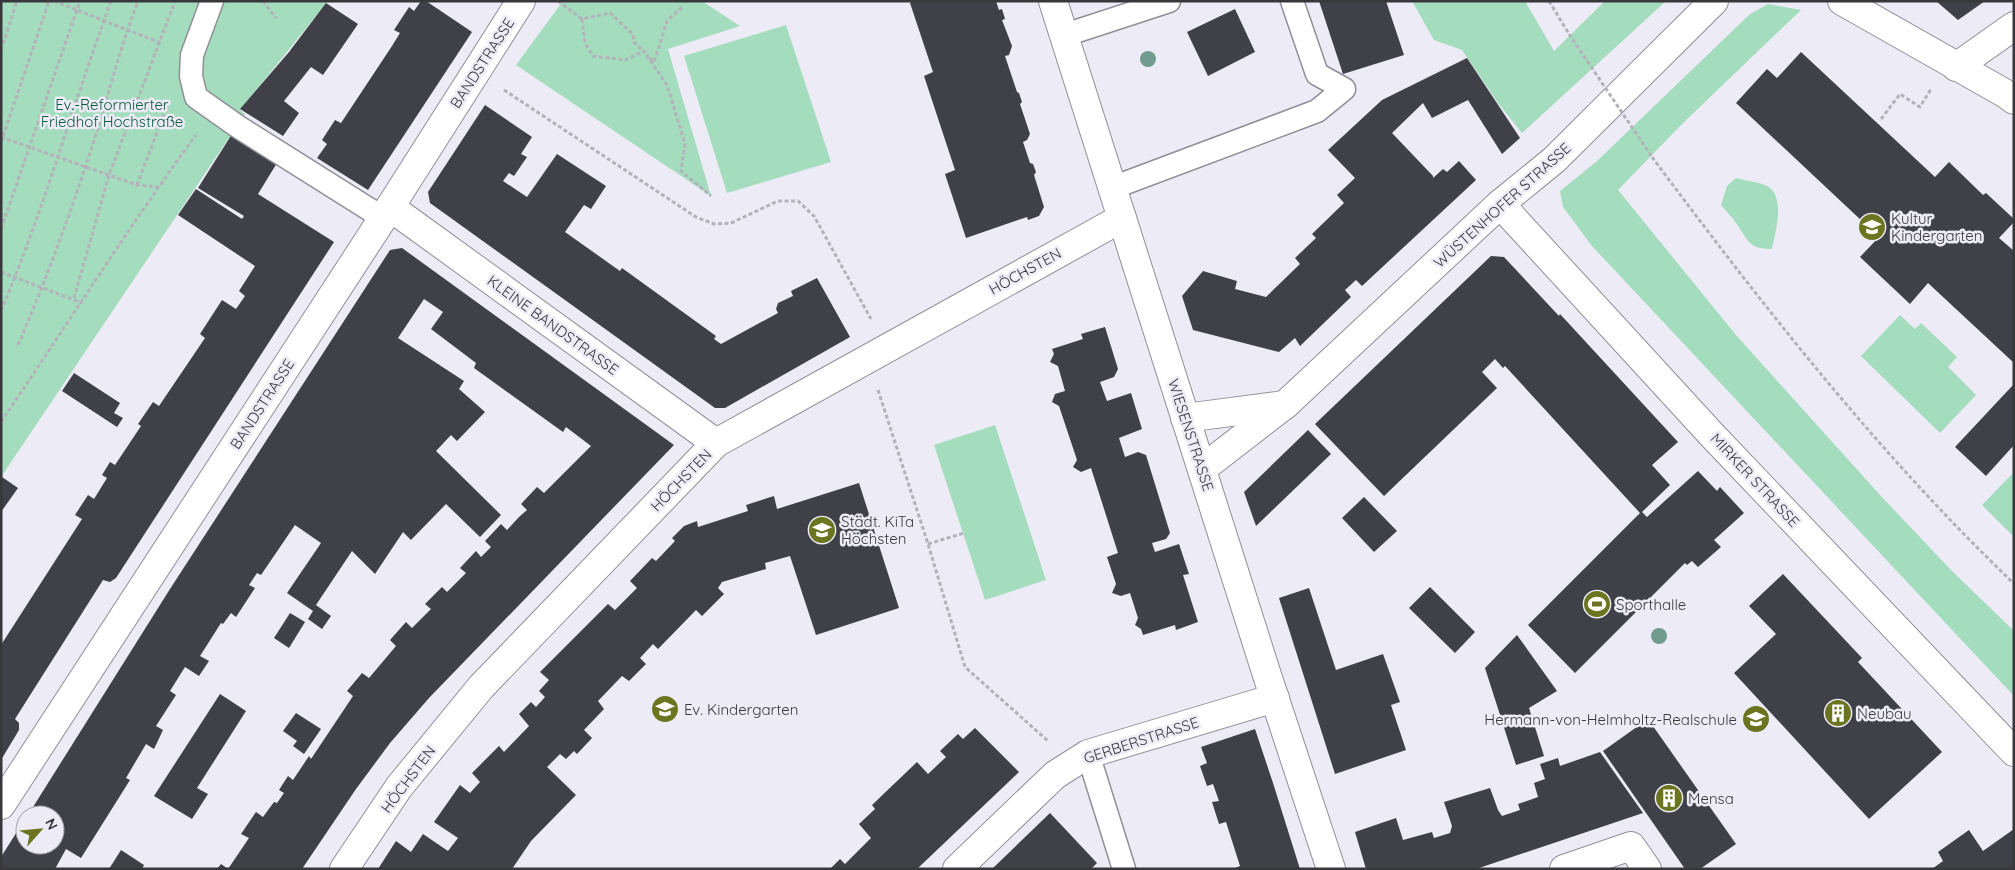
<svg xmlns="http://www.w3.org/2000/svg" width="2015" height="870" viewBox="0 0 2015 870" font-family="Quicksand,sans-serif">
<rect width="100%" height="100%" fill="#edebf6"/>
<g fill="#a4ddbe">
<path d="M1,1H328L240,110L245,114L1,477Z"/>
<path d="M563,1H702L740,26L668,49L711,196L516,65Z"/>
<path d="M1412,1H1525L1554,51L1605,1H1666L1522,133L1498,103L1462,50L1434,40Z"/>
<path d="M1768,4L1801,10L1682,124L1618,190L1736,335L1880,495L1951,570L2014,631V696L1592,246L1563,207L1560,191L1596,162L1750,14Z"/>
<path d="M786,25L831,162L727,193L684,56Z"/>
<path d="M1736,178C1746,181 1763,182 1770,188C1785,201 1775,233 1772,249C1749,249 1748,241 1737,224C1732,217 1726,211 1721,205L1727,186Z"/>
<path d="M1900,315L1915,329L1921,323L1957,357L1948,367L1976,395L1940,433L1861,356Z"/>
<path d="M995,425L1046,580L985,600L934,445Z"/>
<path d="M2014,472V537L1982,505Z"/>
</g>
<g fill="#3f4048">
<path d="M421,1H426L472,32L368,190L317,158L327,144L322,140L335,120L341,123L392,46L400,33L394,30L409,7L414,11Z"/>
<path d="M914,1H996L999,10L1002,9L1005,19L1002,20L1012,46L1009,55L1005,56L1017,92L1019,93L1022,102L1020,104L1030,134L1027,140L1023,142L1030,163L1033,164L1036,172L1034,175L1044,207L1039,216L1028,220L1027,217L966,238L945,174L955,170L924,76L933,72L910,3Z"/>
<path d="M1319,1H1386L1404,55L1343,74Z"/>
<path d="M1936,1H1985L1958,20Z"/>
<path d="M326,3L358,24L323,75L311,67L284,101L299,113L283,136L240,109L289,52Z"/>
<path d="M1235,9L1255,52L1208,76L1187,32Z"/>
<path d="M1801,52L1935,177L1949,162L1983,195L1986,193L2014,219V222L1999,238L2014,251V363L1928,283L1910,304L1860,257L1879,237L1736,103L1767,69L1777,78Z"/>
<path d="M1467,58L1520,138L1502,154L1468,100L1432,118L1423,103L1392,133L1433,176V178L1443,169L1447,172L1459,161L1476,180L1362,286L1356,280L1345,290L1351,297L1300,346L1295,338L1279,352L1193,330L1182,296L1203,271L1237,281L1235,289L1266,297L1300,264L1295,258L1316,238L1312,234L1344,203L1337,195L1355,178L1328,150L1382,100Z"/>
<path d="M485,105L532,137L521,154L527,157L514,176L509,173L503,181L527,197L557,154L606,186L591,209L584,205L565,232L620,271L622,268L716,336L714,339L721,344L778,313L776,309L778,303L793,296L791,291L817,278L850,337L725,408H715L430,203L428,192Z"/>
<path d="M232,134L277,163L258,194L334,242L116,578L110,582L103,580L15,719L19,723V730L1,760V645L82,519L75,515L88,495L94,499L107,478L102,475L110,462L115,465L141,426L138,424L153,402L159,406L205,338L200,334L222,300L236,309L245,296L239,291L255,266L178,215L196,189L242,219L244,216L198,188Z"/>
<path d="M402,248L674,445L429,698L390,743L356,789L302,869H217L221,864L228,869L249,838L241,834L256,812L263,817L274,802L277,803L284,793L279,790L288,776L293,780L309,756L311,759L353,696L347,691L362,673L369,678L396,646L390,640L406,622L412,628L431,609L425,604L442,587L447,592L466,573L460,568L476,551L481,557L491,547L485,541L501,524L507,530L519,517L527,510L521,504L537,487L544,493L591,446L566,427L563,432L474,368L476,363L431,329L443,312L424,299L398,338L464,381L459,389L485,412L457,441L451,435L436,451L501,515L480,537L446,504L411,540L403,532L375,574L352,551L316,605L331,616L322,629L308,619L313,611L287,593L321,543L295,525L261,575L257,573L249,585L255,588L236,617L231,613L223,624L221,623L200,656L209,661L199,676L185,667L170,691L176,695L156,726L163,730L154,749L146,744L126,778L130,780L81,858L66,849L55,869H1V857L25,819V845H55V815H28L170,589L390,250Z"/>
<path d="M1491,256L1504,257L1559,316L1560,314L1678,442L1652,465L1670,485L1642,512L1647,517L1698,471L1717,491L1720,487L1744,513L1714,540L1721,547L1698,567L1692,561L1687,565L1685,563L1575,673L1528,625L1640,513L1505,366L1503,368L1495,359L1482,372L1497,388L1384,496L1315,424Z"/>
<path d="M1105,327L1118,369L1114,377L1100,382L1107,401L1131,393L1142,429L1119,438L1125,457L1138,452L1146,455L1170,533L1166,539L1152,543L1155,552L1179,544L1189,574L1183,575L1198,622L1176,630L1175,625L1143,635L1141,629L1135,625L1138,618L1130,593L1121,596L1112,593L1116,584L1107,557L1118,553L1091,468L1081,472L1073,467L1077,460L1059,406L1052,402L1055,394L1065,391L1058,366L1050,362L1054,354L1052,349L1083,339L1081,334Z"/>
<path d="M74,373L120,403L114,413L123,418L117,427L62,391Z"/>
<path d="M2014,384V445L1986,476L1955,447Z"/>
<path d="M1308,430L1331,454L1256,526L1244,492Z"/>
<path d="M2,477L18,488L1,512V478Z"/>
<path d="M859,483L899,608L816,635L790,556L765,563L766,569L722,582L718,588L724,594L702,616L696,610L658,649L653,644L640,658L646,664L629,681L622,676L598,701L604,709L584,730L592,738L577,754L574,751L566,759L560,754L547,767L576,795L531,841L512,869H378L396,841L411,852L423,834L448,851L458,838L434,822L460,785L470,793L480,782L472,773L499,746L504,752L529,726L519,714L531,702L536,707L545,697L539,691L549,680L540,672L608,604L615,610L637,588L630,581L652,558L656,561L675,541L672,538L684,526L697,521L698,527L748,511L746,505L774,496L777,509Z"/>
<path d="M1364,497L1397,531L1374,552L1342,518Z"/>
<path d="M1783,574L1862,658L1858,662L1942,752L1869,819L1734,673L1776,634L1749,606Z"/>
<path d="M1430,587L1475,632L1455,653L1409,608Z"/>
<path d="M1309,588L1336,670L1383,654L1400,702L1391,705L1406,750L1335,774L1279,598Z"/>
<path d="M290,613L305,622L289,648L274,638Z"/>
<path d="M1517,635L1557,691L1529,708L1544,756L1516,765L1485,668Z"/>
<path d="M220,694L246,711L197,788L208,794L192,819L154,796Z"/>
<path d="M296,713L321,729L304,754L293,746L297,741L283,731Z"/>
<path d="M1648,719L1736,844L1700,869H1685L1603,751Z"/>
<path d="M975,728L1019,772L917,869H830L840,859L845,864L871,838L859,824L875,809L872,805L917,762L928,774L946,757L940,751L958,734L963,739Z"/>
<path d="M1255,729L1273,783L1300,869H1233L1240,866L1226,822L1219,824L1212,802L1219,801L1213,784L1207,786L1200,766L1207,763L1201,747Z"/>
<path d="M1600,752L1643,813L1476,869H1366L1355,832L1396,818L1403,840L1432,832L1434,838L1450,833L1452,826L1444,802L1490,788L1498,810L1502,816L1520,810L1518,804L1538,797L1534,783L1545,779L1540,764L1558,758L1560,766Z"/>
<path d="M1050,813L1097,863L1091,869H992Z"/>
<path d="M2014,829V869H1932L1943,861L1938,852L1969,830L1983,851Z"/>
<path d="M121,850L144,865L142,869H109Z"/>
</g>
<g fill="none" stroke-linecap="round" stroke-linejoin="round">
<g stroke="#908f98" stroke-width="25">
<g id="lane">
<path d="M212,1L192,55L191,76L196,97L237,126L383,218"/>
<path d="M1065,35L1169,1"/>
<path d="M1112,188L1317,111L1344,89L1317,74L1292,1"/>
<path d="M1088,754L1124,869"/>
</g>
</g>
<g stroke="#908f98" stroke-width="30">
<g id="street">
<path d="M1053,1L1267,675L1331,869"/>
<path d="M1842,1L2006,94L2014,100"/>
<path d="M1956,67L2014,26"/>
<path d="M1500,204L1712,435L2014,752"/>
<path d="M390,207L716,443"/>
<path d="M1185,418L1285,405"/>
<path d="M1202,469L1286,404L1500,204L1554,160L1714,1"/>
<path d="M1,805L383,218L521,1"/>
<path d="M344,869L399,787L481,687L716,443L1122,218"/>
<path d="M957,869L1055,775L1088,754L1275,698"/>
<path d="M1564,869L1631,846L1647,869"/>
</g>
</g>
<g stroke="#b3b2ba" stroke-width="3" stroke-dasharray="4 2.5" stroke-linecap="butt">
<path d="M54,1L161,43"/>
<path d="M263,1L276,18"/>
<path d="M558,1L582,19L610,13L633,34L634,42L644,52"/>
<path d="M1549,1L1569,34"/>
<path d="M582,19L585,43L593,56L625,60L644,51L667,85L685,144L681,171L711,196"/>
<path d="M1,50L17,1"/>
<path d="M650,58L654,62L667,21L682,7"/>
<path d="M504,90L696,217L714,224L731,223L778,201H798L814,216L871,319"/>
<path d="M1881,119L1900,94L1920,107L1931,89"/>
<path d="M1,137L137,185L158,187"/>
<path d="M1,142L49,1"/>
<path d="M1652,157C1742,278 1836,399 1939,508C1963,534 1989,559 2014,584"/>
<path d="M137,185L167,106"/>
<path d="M1,229L80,1"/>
<path d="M1,272L82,303"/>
<path d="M74,298L109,175L175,1"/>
<path d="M1,311C44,210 73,104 111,1"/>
<path d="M18,345C43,287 65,228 85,168C104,113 117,56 138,1"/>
<path d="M878,390L928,544L965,667L1048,741"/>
<path d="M1,422C66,326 128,228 196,135"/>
<path d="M928,544L964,533"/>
</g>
<use href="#lane" stroke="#fff" stroke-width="22"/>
<use href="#street" stroke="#fff" stroke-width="28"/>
<path stroke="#b3b2ba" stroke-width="3" stroke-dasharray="4 2.5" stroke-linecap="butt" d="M1569,34L1652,157"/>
</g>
<g fill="#729b90">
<circle cx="1148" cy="59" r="8"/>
<circle cx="1659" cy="636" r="8"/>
</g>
<defs>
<g id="school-disc" transform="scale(1.4375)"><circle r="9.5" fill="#6b741e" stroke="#edebf6"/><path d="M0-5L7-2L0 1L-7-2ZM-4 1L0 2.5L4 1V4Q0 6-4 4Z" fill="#fff"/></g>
<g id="stadium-disc" transform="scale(1.4375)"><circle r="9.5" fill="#6b741e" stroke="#edebf6"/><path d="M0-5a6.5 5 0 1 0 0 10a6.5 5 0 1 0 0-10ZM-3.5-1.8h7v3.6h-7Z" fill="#fff"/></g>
<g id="building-disc" transform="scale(1.4375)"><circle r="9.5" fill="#6b741e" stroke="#edebf6"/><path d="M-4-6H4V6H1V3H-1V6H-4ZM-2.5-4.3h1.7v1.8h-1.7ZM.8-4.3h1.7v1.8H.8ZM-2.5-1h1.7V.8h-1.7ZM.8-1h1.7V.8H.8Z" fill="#fff"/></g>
</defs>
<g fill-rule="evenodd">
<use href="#school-disc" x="1872" y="227"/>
<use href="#school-disc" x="822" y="530"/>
<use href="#stadium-disc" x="1597" y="604"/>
<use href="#school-disc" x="665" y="709"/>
<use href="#building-disc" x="1838" y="713"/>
<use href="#school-disc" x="1756" y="719"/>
<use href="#building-disc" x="1669" y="798"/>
</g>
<g text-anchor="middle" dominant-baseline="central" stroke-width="5" stroke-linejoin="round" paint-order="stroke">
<g font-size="15" fill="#38383c" stroke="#edebf6">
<text transform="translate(482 63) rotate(-57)">BANDSTRASSE</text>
<text transform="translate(1502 205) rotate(-42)">WÜSTENHOFER STRASSE</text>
<text transform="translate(1025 271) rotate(-29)">HÖCHSTEN</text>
<text transform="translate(553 325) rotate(36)">KLEINE BANDSTRASSE</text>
<text transform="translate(262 404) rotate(-57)">BANDSTRASSE</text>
<text transform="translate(1191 435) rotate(72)">WIESENSTRASSE</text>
<text transform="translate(681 480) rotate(-46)">HÖCHSTEN</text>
<text transform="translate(1755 480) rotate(47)">MIRKER STRASSE</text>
<text transform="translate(1141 740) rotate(-18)">GERBERSTRASSE</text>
<text transform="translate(408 779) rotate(-53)">HÖCHSTEN</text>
</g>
<g font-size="15" fill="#0e5a3c" stroke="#edebf6">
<text x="112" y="104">Ev.-Reformierter<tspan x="112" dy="17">Friedhof Hochstraße</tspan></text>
</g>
<g font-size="15" fill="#38383c" stroke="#edebf6" text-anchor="start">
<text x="1891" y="218">Kultur<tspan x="1891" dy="17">Kindergarten</tspan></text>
<text x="841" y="521">Städt. KiTa<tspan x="841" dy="17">Höchsten</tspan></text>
<text x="1616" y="604">Sporthalle</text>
<text x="684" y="709">Ev. Kindergarten</text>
<text x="1857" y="713">Neubau</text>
<text x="1737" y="719" text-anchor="end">Hermann-von-Helmholtz-Realschule</text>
<text x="1688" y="798">Mensa</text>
</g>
</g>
<rect width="2015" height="870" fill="none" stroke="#38383c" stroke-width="5"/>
<g transform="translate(40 830) rotate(63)"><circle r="24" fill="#edebf6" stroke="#a5a3ac"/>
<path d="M0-4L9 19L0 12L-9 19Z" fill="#6b741e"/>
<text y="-8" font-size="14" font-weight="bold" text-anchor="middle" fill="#38383c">N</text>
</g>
</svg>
